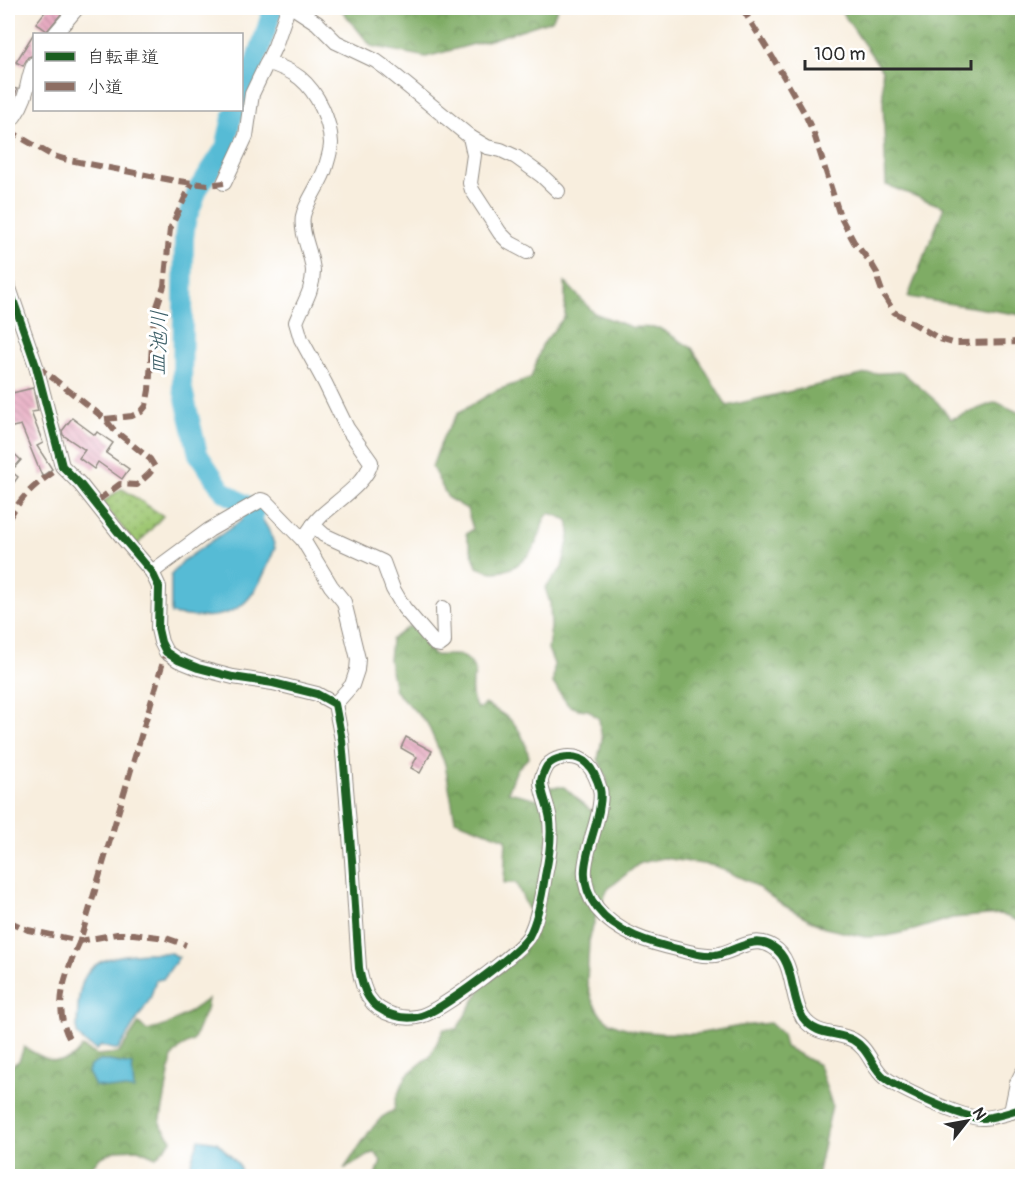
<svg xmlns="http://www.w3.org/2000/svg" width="1030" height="1184" viewBox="0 0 1030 1184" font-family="Pangolin,'Klee One',sans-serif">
<defs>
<pattern id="grass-dots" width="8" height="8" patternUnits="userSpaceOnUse" patternTransform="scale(1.5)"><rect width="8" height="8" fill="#9fc773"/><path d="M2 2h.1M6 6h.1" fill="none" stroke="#82a25f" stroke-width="1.8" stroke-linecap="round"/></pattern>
<pattern id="forest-crowns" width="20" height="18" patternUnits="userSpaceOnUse" patternTransform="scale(1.5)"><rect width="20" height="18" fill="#7fac65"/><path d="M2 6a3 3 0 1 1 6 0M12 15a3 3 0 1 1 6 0" fill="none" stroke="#688c53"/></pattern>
<pattern id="building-back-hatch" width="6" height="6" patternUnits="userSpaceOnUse" patternTransform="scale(1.5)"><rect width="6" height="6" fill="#e4a1ba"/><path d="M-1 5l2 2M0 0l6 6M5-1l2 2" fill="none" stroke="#b98397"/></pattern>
</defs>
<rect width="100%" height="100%" fill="#fff"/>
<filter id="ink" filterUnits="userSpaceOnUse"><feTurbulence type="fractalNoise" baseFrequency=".0167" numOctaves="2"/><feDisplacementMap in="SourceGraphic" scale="12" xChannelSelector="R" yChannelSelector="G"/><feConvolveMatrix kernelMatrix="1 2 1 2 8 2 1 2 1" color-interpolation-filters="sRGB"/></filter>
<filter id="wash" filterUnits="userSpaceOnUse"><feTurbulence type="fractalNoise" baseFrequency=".008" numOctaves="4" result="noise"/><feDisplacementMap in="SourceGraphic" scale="24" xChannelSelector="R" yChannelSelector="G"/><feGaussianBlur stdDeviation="1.35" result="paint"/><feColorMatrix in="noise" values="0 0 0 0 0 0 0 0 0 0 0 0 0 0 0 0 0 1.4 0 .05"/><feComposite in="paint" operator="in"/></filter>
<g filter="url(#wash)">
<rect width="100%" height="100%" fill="#f8eede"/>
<path fill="url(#grass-dots)" stroke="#65794f" stroke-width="1.5" d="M121,489L124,490L163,516L137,545L102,503Z"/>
<g fill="url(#forest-crowns)" stroke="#556c48" stroke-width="1.5">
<path d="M340,8H558L552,20L493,39L426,57L371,46Z"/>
<path d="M839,8H1022V315L908,297L944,207L886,185L882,70Z"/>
<path d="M565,282L594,313L631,327L659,328L692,348L727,406L866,374L902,372L937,402L951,419L996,402L1022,414V923L1021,922L1000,914L952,918L914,930L887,936L865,937L825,928L783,905L750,882L715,866L664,858L640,863L608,889L597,912L589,941L587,982L592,1000L600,1014L609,1022L619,1026L636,1031L660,1033L696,1034L740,1026L770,1023L782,1034L785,1047L819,1065L832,1105L817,1176H376L381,1161L375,1152L344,1169L369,1132L382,1117L394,1110L396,1098L407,1075L430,1056L444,1029H457L484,984L524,953L529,911L516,883H504L506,839L455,820L445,764L427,723L395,691L389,660L391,640L409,626C423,635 427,640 433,655C442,656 455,654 461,656C468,658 475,667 475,674C475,677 473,679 472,683C471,691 472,703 478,709L485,704C512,718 522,726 529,757L517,769L508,792L538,799L551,787H564L590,810L607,808V780L598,759L602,740L599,719L588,710L578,709L568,705L553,683L554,664L548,649L551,627L550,603L545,588L562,568L570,532L568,520L550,513C542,519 543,525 540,534C533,554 517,571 495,572C489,572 482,569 477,567L466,534L473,529L467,509L448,498L432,467L443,437L458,413L495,391L531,378L542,345L565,316Z"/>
<path d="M208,999L206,1010L193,1041L181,1047L172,1057L160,1124L172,1140L156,1157L138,1149L117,1150L99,1158L84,1176H8V1069L11,1066L19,1061L24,1047C37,1055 57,1067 71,1058C75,1056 79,1051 82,1047L97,1055L119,1053L139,1023L147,1031L167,1025L188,1013Z"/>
</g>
<g fill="#57bbd5" stroke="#417380" stroke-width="1.5">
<path d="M255,511C266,523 271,532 275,548C268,565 261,584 249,598C230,621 197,618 171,614V575L183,561Z"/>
<path d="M145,953H171L179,957L163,979L156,980L150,999L118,1050L101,1046L96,1050L85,1043L77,1034C78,975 81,957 145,953Z"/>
<path d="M99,1061H109L132,1065L134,1090L95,1086L88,1072L90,1066Z"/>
<path d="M199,1139L217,1142L239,1165L242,1176H186Z"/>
</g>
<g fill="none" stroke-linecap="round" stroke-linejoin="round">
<g stroke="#57bbd5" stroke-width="20">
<path d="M242,95L260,50L273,8"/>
<path d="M236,110L232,118L225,148L198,189L186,221L184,238L182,386L198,454L223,491L255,511L252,523"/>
</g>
</g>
<g id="blocks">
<g fill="url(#building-back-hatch)">
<path d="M48,8H66L47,31L36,23Z"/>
<path d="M34,33V55L28,57L23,66L16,62Z"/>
<path d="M8,87L17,89L14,99L8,110Z"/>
<path d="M33,388L38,411L31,412L43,443L37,446L52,469L42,476L21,425L8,428V394Z"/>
<path d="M72,418L95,435L97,432L113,443L106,453L129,469L122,479L98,462L94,469L79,458L85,450L63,435L62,431Z"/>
<path d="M8,448L21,460L15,467L8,460Z"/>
<path d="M8,469L18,477L8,491Z"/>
<path d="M406,737L432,751L420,773L411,768L417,757L401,748Z"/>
</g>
</g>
</g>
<g filter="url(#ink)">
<use href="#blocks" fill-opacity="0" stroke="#928c84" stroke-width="1.5"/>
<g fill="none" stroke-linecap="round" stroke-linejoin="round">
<g stroke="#928c84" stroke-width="16">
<g id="minor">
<path d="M294,8L317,23L336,42L376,61L387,69L470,137L487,147L501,150L516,157L541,175L558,191"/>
<path d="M55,34L77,8"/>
<path d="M267,62C279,66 290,70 300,78C318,93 330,120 331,143C331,150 328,159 326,166C322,182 306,201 303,216C300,234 312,253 313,271C313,291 303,304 296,322L301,339L325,383L347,428L371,462C368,482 334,503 320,517C313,524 308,532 303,540"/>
<path d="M8,124C17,114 24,102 27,88C29,79 30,72 34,64"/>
<path d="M470,137L474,155L470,183L472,190L500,233L510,243L527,252"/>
<path d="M224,183L246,136L252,94L275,46L288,8"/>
<path d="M8,285L36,366L62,466L80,484L122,537L152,572L159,587L158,629L161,642L166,652L178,660L198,668L233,677L273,683L317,694L335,704L342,740L352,860L359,968C363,991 369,1008 393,1015C402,1018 411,1019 421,1016C440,1011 519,953 529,936C538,919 542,896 545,876C549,858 552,838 550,820C549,809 541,792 541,782C541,778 545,769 547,766C551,761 556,759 561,758C585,753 594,769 600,789C602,797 600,803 599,811C592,846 572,875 597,908C617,934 651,943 681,950C692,953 703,956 715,955C736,952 752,934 773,947C795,960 790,998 803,1018C817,1037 836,1031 853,1040C869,1049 872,1068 885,1078C902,1090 965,1120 984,1118C997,1117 1010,1112 1022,1109"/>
<path d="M313,525L324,535L383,562L393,589L404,608L435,644L440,645L444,642L443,608"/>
<path d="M152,572L209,530L256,503L261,500L265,501L303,540L331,586L344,602L358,659L357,670L352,685L335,704"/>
<path d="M1011,1112L1017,1083L1022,1073"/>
</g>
</g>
<use href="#minor" stroke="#fff" stroke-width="14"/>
<g stroke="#8d6e63" stroke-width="6" stroke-dasharray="12 6" stroke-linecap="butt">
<path d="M742,8L773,58L805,114L814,134L840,216L854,242L871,263L877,273L878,280L883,294L894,312L940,339L953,343L1022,342"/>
<path d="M8,130L51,155L64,159L171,180L208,185L224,183"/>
<path d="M36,366L54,379L105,419L114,430L150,459L155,467L149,474L137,485L120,484L96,502"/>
<path d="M105,419L132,416L141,412L146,406L149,390L154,315L164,286L170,229L192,183"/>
<path d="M8,520C24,492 36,484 62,466"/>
<path d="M8,921L28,930L80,941L117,934H133L166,938L186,945"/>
<path d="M69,1038C52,1005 66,972 80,941L166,652"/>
</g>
<g stroke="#fff" stroke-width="11">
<path id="cycleway" d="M8,285L36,366L62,466L80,484L122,537L152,572L159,587L158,629L161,642L166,652L178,660L198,668L233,677L273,683L317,694L335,704L342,740L352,860L359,968C363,991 369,1008 393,1015C402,1018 411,1019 421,1016C440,1011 519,953 529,936C538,919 542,896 545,876C549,858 552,838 550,820C549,809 541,792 541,782C541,778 545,769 547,766C551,761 556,759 561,758C585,753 594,769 600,789C602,797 600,803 599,811C592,846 572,875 597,908C617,934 651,943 681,950C692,953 703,956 715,955C736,952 752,934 773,947C795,960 790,998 803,1018C817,1037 836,1031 853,1040C869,1049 872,1068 885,1078C902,1090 965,1120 984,1118C997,1117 1010,1112 1022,1109"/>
</g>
<use href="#cycleway" stroke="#1b5e20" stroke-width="8"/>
</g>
</g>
<g text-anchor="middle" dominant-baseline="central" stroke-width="6" stroke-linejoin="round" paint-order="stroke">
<g font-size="22" font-style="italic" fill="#3a5d66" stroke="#fff">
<text transform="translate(159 343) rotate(-89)">皿池川</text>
</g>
</g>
<rect width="1030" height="1184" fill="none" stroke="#fff" stroke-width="30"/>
<rect x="33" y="33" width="210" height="78" fill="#ffffff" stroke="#aaaaaa" stroke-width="1.5"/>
<rect x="45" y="52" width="30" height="9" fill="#1b5e20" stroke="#aaaaaa" stroke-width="1.5"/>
<text x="87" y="63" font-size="18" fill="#2b2b2b">自転車道</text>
<rect x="45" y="82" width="30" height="9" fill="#8d6e63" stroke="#aaaaaa" stroke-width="1.5"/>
<text x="87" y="93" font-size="18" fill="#2b2b2b">小道</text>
<g transform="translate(967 1121) rotate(59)" stroke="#ffffff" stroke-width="4.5" paint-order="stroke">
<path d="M0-4.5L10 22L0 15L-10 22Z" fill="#2b2b2b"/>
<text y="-9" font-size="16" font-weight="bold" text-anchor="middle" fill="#2b2b2b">N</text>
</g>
<path d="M805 60v9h166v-9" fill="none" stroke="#2b2b2b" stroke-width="3"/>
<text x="814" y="60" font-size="18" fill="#2b2b2b" stroke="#ffffff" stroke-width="4.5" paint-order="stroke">100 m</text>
</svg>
